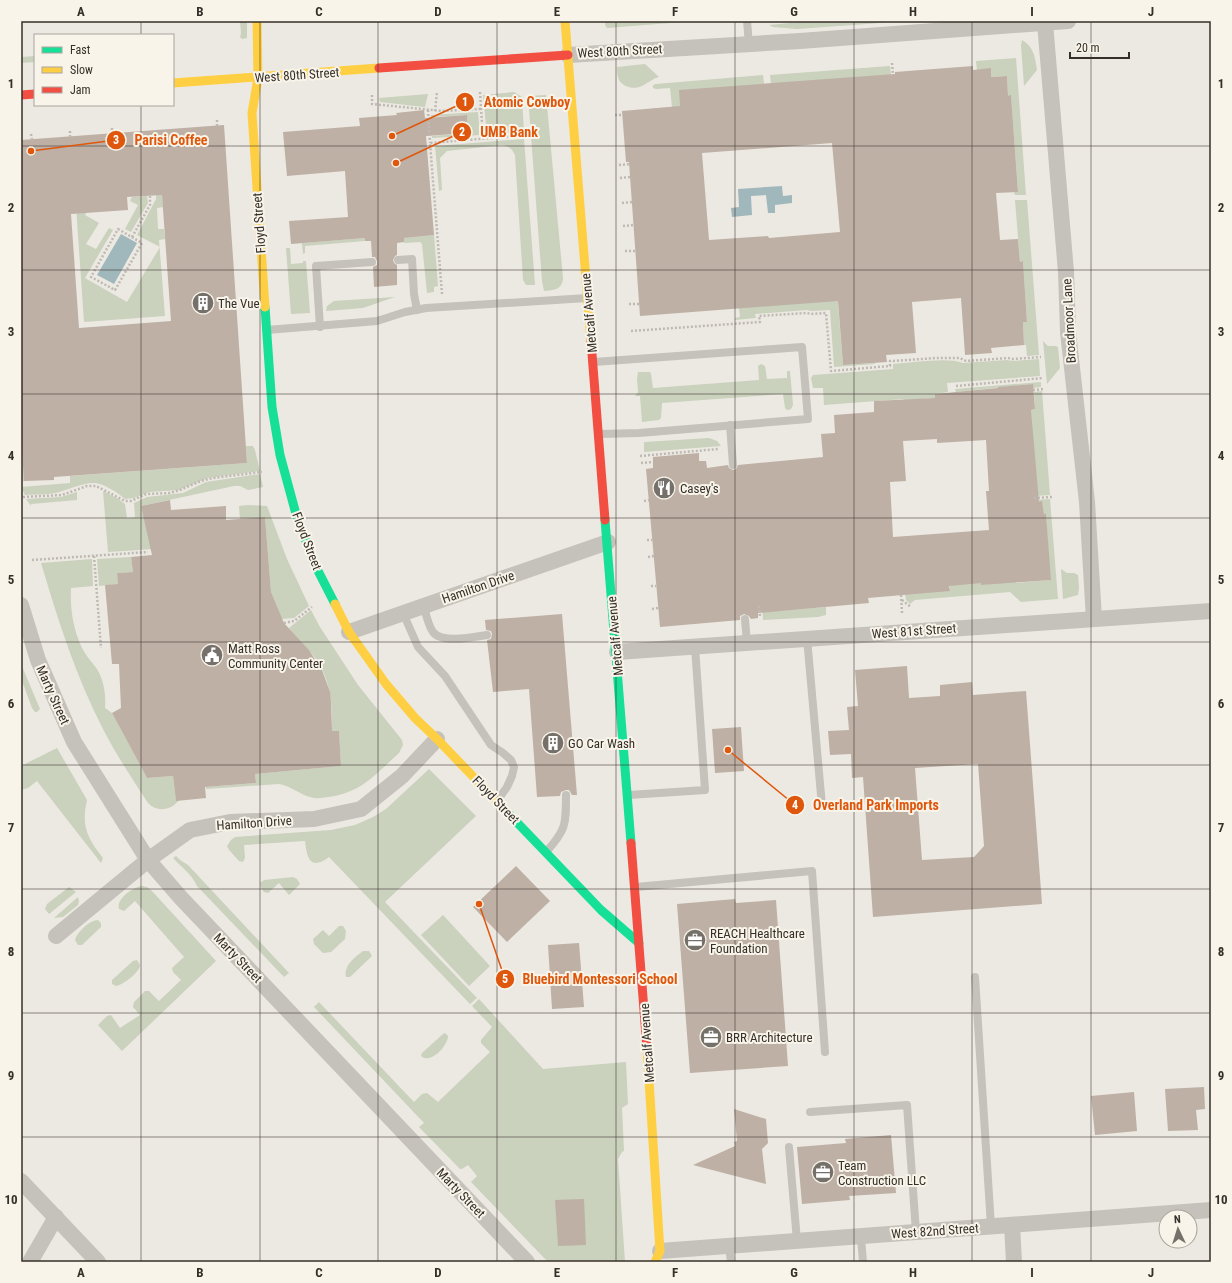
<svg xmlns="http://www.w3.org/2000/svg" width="1232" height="1283" viewBox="0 0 1232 1283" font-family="'Roboto Condensed',sans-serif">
<rect width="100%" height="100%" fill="#ece9e2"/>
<g fill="#cad1bd" fill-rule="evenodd">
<path d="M240,21H247V38L242,39L240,37L241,33Z"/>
<path d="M605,21H683V22L607,28L605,25Z"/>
<path d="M811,21H888L881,23L797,29L773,27L769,25Z"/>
<path d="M1022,40C1034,47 1035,57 1037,70L1024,86L1021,45Z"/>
<path d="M35,56V62L21,63V57Z"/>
<path d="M1016,58L1026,195H1015L1014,192L1018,191L1011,96H1008L1007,76L991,77V69L977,70L976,61Z"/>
<path d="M645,64L659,77C652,79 648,83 642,86C634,90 623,87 619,80C617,76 617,71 617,67Z"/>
<path d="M890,66L891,75L771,84L770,75Z"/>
<path d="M763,75L764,84L681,110L672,107L670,88L656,89L653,88V85L656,84Z"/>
<path d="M514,92L522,97L524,132L487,135L483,95ZM514,99H516L517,104L514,108C509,109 499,109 495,106L497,102Z"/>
<path d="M428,94L425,107H424L380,102L379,98Z"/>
<path d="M546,95L563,278C562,290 554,290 544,291L542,281L528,96Z"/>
<path d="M478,112L480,135L432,138V136L468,133L467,115L431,117V115Z"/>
<path d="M524,139L535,285H526L523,280L515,155C512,149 509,146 502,145L447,151L440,158L442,190L439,191L435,146Z"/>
<path d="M156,195H162L163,207L157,208L158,229H164L165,239L159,240L165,316L84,322L76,206L88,210L85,215L99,223L86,244L96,249L109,228L113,230L85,278L127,302L160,247L137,235L156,199Z"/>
<path d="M147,196L148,203L131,232L125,229L138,205L130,201L132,197Z"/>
<path d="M1015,200H1027L1039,355L1027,356L1026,345H1024L1023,322H1027L1023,261L1020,262Z"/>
<path d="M434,235L438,286L434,287V292L427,293L422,244L420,242L404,243V238Z"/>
<path d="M365,238V241L305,246V253L303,254L302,243Z"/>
<path d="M286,248H290L291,264L303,263V261H306L310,313L291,314Z"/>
<path d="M842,294L838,305L843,365L875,363V364L834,367L830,310L811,311L807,310L755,314L756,318L735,320V318L740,317L739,308Z"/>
<path d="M395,297L363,308L326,311L327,306L334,301Z"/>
<path d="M1043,341L1048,346H1056L1058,347L1060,368L1047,384Z"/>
<path d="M1039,359L1040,376L947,383L948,392L935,394V398L904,400L903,399L824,405L823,388H813L811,378L813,375L893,369V364C911,363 948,357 963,363L1007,360L1013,361Z"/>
<path d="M761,364L765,366L767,379L787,378V371H790L793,405L791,409L787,410L785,408L783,394L662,403L661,418L659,420L642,422L640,396H635L638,392L637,379L638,372H650L651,374L653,388L759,380L758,366Z"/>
<path d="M1041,382V387L1033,388V384L956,392L955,389Z"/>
<path d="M1042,391L1050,495L1034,496L1031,410L1035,409L1034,392Z"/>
<path d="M21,438L24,481L21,482Z"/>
<path d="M709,438L717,441L721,446L644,452V442Z"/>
<path d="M246,446H253L255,450L260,471L208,478L178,490L149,492L134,498L125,499C118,493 105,484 95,483C84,482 67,490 56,493C46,495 35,494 25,495L21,487L70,483V476L247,463Z"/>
<path d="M260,474L263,487L248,490L240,486H234L141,506L153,549L108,552L103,491L117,498L125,504L127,518L135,517L134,503L147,497L183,493L206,482Z"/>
<path d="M77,492V500L31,504V506L26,499L61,497Z"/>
<path d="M1050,499L1058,599L1021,602L1010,592L915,600L910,604L906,600L905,594L950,590L949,583H981V585L1016,580V583L1050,580L1046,514H1044L1042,502H1034V500Z"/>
<path d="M248,505L267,506L287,559L309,606L294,618L282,619L271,592L265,517L240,519L239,506Z"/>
<path d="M131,557L133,572L117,573L118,584L99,586L97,559Z"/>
<path d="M92,559L93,586L71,588C70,609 73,629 82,648C86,656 92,662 97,669C104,681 106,694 105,708L112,713L147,778L173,776L176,800H179C172,810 157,813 148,803C133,780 117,756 104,731C76,677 58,620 41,563Z"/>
<path d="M1061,569L1067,573H1074L1078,575L1079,588L1078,595L1063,599Z"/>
<path d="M762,606L778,611L826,607V615L818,617L763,620Z"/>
<path d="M311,610L320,627L358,685L402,740L403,745L399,753C376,774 361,793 328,797C322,798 316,799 310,797C299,794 291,786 279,784L206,789V787L256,783L255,774L341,766L339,731H331C334,707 330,679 316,659C308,648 298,639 289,628Z"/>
<path d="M21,664L40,709L37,712H35L32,708L21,678Z"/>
<path d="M57,748L87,800C81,826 87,838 103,858L101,863L37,781L28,788L21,790V766Z"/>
<path d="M429,769L476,816L385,902L477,998L470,1004L329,857C310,871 307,858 305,841L244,845L245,858L243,862L239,861L229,850L227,846L231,840L235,837L331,830L355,825L373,817L386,809Z"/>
<path d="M176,856L180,860L188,865L289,973L284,977L197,886C191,873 182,868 173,858Z"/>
<path d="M293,877L297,879L300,884L289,895L279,883L268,893L264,892L261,888L260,883L264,880Z"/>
<path d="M142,886L147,887L152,891L216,961L122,1051L98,1025L107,1016L111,1015L120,1028L140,1015L133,1007L134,1002L145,991H149L159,1001L181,980L173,972L172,968L184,957L135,901L124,911L119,909C116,899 133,887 142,886Z"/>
<path d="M69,887L76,892L49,914L45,909L47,904Z"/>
<path d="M78,897L79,901L78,905L63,917L54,918Z"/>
<path d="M443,915L490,966L469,986L421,935Z"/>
<path d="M98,920L101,923V927L82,945H78L75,940C77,932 90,920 98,920Z"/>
<path d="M339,926H343L346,931L345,939L331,952L323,953L314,944L313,939L323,930L329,936Z"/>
<path d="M363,951H369L372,956L350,977H346C343,966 355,957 363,951Z"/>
<path d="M137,960L140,965C140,972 123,985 116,986L112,984V980L133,961Z"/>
<path d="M479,999L543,1069L626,1062L628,1104L622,1108L624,1151L622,1152L618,1159L625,1262H548L471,1182L477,1176L468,1165L462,1169H460L419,1127L424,1123L314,1007L319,1002L414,1102L422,1094L427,1093L438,1102L490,1052L481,1043V1040L492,1027L472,1006Z"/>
<path d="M445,1033L448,1036C448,1045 431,1065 421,1056L422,1053L443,1034Z"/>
</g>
<g fill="#a0b7bc">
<path d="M782,186L783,196L792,195V203L775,205V213H768L766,195L751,196L752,215L732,217L731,208L739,207L738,189Z"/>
<path d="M121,234L137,243L114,284L97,275Z"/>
</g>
<g fill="#beb0a5" fill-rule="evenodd">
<path d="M973,66V70L991,68V77L1007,76L1008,96L1011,95L1018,192L996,193L1000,240L1018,239L1020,262L1023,261L1027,322H1023L1024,345L991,348L992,353L965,355L961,298L912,302L916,353L886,355L887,362L843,365L838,301L640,316L629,162H626L622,111L680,106L679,90L895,74V72ZM832,143L840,232L769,238L768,236L709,240L702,153Z"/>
<path d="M424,110L425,118L467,115L468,133L426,136L434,235L404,238V242L397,243V255L395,256L393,260L394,263L397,265V285L374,287L373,267L377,265V261L375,257H372L371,241H365V238L291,244L289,221L348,217L345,171L287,176L283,132L360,126L359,118L397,115L396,113Z"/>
<path d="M224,125L247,463L54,477V480L24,481L21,438V140ZM162,195L171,321L79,328L71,214L128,210L127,197Z"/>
<path d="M1033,384L1035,409L1031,410L1039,502L1042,501L1044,514H1046L1051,580L981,585V583L949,586L950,591L868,598L869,603L758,613V618L751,619L749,616L744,614L740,616V620L660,627L646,469L653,468V457L699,453V461H706L707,468L728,465L729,468L733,470L736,469L738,465L823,457L821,434L835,433L834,415L874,412V401L935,398V394L998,388V387ZM937,439V443L986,440L989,491H986L989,530L893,537L890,482L906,481L903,441Z"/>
<path d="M170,500L171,510L226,506V520L265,517L271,592L284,623L309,650L322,670L330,692L331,702L332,731H339L341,766L255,774L256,783L205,787L206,798L176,801L173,776L147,778L112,713L121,708L119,664H112L105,585L118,584L117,573L133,572L131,557L152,555L141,506Z"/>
<path d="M562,614L577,795H572L569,790H566L561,792L560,796L537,797L529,689L493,692L487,640L491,639L492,634L491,631L486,630L485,620Z"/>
<path d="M907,666L909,698L940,696V685L972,682L973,695L1026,691L1042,904L873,917L863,777L852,778L851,754L830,755L828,731L849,730L847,707L858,706L855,670ZM978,764L984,846L974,857L922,860L915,768Z"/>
<path d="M741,727L744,771L715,773L712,729Z"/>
<path d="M516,866L550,901L507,942L473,907Z"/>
<path d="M735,899L736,903L776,900L788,1066L690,1073L677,904Z"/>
<path d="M579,943L584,1007L552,1009L548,945Z"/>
<path d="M1204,1087L1205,1109L1196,1110L1198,1130L1168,1131L1165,1089Z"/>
<path d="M1134,1092L1137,1131L1095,1135L1091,1096Z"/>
<path d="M734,1109L766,1119L768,1143L762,1149L766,1184L693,1165L735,1146L734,1142L737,1141Z"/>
<path d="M891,1135L896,1193L849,1196L850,1200L802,1204L797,1147L846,1143L845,1139Z"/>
<path d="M584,1199L586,1245L558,1246L555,1200Z"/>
</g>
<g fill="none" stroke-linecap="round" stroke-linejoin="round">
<g stroke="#bebab3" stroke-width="2.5" stroke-dasharray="2 2" stroke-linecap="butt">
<path d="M892,63L893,75"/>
<path d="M480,92L483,138"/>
<path d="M372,95V104L442,111L481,109"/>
<path d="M428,110L430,143"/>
<path d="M435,111L437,92"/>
<path d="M615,115H623"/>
<path d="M217,120V126"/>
<path d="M112,128V133"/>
<path d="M70,131V137"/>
<path d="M31,134L32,139"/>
<path d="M619,165L631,164"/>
<path d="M620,178L630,177"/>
<path d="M622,203L632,202"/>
<path d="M623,226L634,225"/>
<path d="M118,229L142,243L115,290L91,277Z"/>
<path d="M132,237L150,205V196"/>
<path d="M625,251H636"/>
<path d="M442,294L430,143L528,135"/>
<path d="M629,304H640"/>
<path d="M631,331L760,322L759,316L807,313L811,314L826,313L831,371L890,366V361H893L936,358H960L966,361L1008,358L1013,359L1041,357"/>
<path d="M956,386L1043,378"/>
<path d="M1033,390L1044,389"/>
<path d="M640,456L718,449"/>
<path d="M641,463L653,462"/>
<path d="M23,497L62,495L87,486H96L125,501H131L146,494L170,493L180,490L201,481L213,478L262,472"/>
<path d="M1034,498L1052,497"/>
<path d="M644,501L649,500"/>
<path d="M647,540H652"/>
<path d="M94,556L101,648"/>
<path d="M648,557L654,556"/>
<path d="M32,560L148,552"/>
<path d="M651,586H656"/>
<path d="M901,595L902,613"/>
<path d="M902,600L911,607"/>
<path d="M759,606L760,617"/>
<path d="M652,609L658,608"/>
<path d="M284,623L294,621L312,607"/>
</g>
<g stroke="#c5c1bb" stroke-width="8">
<path d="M747,21L749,44"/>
<path d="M398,260L412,259L414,294L417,310"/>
<path d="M320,327L316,266L372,262"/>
<path d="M267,330L377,321L405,312L426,308L587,298"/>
<path d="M594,362L802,347L808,419L639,433L600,434"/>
<path d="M730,425L733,465"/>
<path d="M424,606C426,615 428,625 433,632C442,644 474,637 487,635"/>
<path d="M403,613L418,647L445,676L491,745L503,753L511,760L514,767L512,776L507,787L497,801"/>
<path d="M745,619L747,643"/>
<path d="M807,638L822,806"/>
<path d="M629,795L705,790L695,647"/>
<path d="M546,852C566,830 566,825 566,795"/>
<path d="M636,887L812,871L825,1052"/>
<path d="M975,977L991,1226"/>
<path d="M810,1112L907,1105L916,1232"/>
<path d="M789,1147L797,1241"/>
<path d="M861,1237L863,1262"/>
<path d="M729,1246L731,1262"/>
</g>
<g stroke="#c5c1bb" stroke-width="16">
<path d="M1045,23L1066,272L1068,332L1087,502L1094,619"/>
<path d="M568,55L800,41L1068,21"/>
<path d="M21,605L38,660L74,742L148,860L181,898L527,1262"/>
<path d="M349,632L608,542"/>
<path d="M617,652L1211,611"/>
<path d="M56,936L148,860L190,830L230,822L314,819L361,809L402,776L437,739"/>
<path d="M21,1181L98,1262"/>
<path d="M1012,1225L1014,1262"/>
<path d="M660,1251L1211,1210"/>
<path d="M30,1262L56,1217"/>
</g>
<g stroke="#16e098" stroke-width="9">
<path d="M265,307L272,407L280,455L296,514L314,563L335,604"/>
<path d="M605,520L631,843"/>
<path d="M508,813L601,910L639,943"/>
</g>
<g stroke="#ffcf43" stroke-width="9">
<path d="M257,21L258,78L252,113L265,307"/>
<path d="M565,21L591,341"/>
<path d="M173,83L379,68"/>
<path d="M335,604L349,632L386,684L415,718L437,739L508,813"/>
<path d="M647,1049L660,1251L655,1262"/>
</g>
<g stroke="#f24e42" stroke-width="9">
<path d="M379,68L568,55"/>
<path d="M21,95L35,94"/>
<path d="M591,341L605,520"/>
<path d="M631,843L647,1049"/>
</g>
</g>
<path fill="none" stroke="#362f29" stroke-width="1" stroke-opacity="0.55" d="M141,21V35M260,21V1262M378,21V1262M497,21V1262M616,21V1262M735,21V1262M854,21V1262M972,21V1262M1091,21V1262M141,105V1262M21,146H1211M21,270H1211M21,394H1211M21,518H1211M21,642H1211M21,765H1211M21,889H1211M21,1013H1211M21,1137H1211"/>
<defs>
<g id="building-disc" transform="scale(1.15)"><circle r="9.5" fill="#76706a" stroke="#f8f4ea"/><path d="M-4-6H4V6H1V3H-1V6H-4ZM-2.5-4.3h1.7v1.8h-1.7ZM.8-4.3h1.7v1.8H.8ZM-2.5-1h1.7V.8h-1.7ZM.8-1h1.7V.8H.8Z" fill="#fff"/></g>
<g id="restaurant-disc" transform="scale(1.15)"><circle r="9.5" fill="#76706a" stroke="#f8f4ea"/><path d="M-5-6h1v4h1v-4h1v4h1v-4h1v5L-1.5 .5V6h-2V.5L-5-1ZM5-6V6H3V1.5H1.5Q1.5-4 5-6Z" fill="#fff"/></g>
<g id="civic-disc" transform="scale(1.15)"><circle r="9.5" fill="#76706a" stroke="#f8f4ea"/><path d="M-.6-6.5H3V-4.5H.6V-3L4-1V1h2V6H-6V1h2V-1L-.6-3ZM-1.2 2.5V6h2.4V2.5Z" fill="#fff"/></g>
<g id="office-disc" transform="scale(1.15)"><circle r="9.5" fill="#76706a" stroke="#f8f4ea"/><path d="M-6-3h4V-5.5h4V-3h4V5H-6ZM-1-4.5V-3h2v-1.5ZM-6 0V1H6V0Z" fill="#fff"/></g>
</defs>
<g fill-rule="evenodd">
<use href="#building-disc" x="203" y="303"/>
<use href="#restaurant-disc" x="664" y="488"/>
<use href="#civic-disc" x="212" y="655"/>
<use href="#building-disc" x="553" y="743"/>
<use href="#office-disc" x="695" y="940"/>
<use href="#office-disc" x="711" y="1037"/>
<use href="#office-disc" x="823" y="1172"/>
</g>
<g text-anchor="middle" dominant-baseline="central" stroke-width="4" stroke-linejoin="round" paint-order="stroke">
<g font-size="13" fill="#362f29" stroke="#f8f4ea">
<text transform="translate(620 51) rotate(-3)">West 80th Street</text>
<text transform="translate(297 75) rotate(-4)">West 80th Street</text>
<text transform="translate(259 223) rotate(-94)">Floyd Street</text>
<text transform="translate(589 313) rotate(-95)">Metcalf Avenue</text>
<text transform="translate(1069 321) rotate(-93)">Broadmoor Lane</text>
<text transform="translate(307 541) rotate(69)">Floyd Street</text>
<text transform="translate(478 587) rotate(-19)">Hamilton Drive</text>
<text transform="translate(914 631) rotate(-4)">West 81st Street</text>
<text transform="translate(615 636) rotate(-95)">Metcalf Avenue</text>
<text transform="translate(53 695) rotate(66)">Marty Street</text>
<text transform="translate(496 800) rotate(46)">Floyd Street</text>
<text transform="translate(254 823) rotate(-4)">Hamilton Drive</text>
<text transform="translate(238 958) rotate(46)">Marty Street</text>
<text transform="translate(647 1043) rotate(-94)">Metcalf Avenue</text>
<text transform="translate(461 1193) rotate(46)">Marty Street</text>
<text transform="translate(935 1231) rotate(-4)">West 82nd Street</text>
</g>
<g font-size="13" fill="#362f29" stroke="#f8f4ea" text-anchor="start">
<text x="218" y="303">The Vue</text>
<text x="680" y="488">Casey's</text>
<text x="228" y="648">Matt Ross<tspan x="228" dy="15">Community Center</tspan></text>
<text x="568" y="743">GO Car Wash</text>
<text x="710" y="933">REACH Healthcare<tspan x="710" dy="15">Foundation</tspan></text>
<text x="726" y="1037">BRR Architecture</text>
<text x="838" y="1165">Team<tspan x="838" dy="15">Construction LLC</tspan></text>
</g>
</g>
<path fill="none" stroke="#df570d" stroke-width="1.5" d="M392 136L465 102M396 163L462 132M31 151L116 140M728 750L795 805M479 904L505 979"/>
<g fill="#df570d" stroke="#f8f4ea" stroke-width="1.5">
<circle cx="392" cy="136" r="4"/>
<circle cx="396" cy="163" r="4"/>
<circle cx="31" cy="151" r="4"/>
<circle cx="728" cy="750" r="4"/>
<circle cx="479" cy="904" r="4"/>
<circle cx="465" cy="102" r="10"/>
<circle cx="462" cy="132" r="10"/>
<circle cx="116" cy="140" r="10"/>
<circle cx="795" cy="805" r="10"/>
<circle cx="505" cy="979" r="10"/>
</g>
<g font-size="12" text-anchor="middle" font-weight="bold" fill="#fff">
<text x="465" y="106">1</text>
<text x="462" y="136">2</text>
<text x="116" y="144">3</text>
<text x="795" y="809">4</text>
<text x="505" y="983">5</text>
</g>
<g font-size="14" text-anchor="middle" font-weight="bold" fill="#df570d" stroke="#f8f4ea" stroke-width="4" stroke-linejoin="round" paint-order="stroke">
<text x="527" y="107">Atomic Cowboy</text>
<text x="509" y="137">UMB Bank</text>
<text x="171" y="145">Parisi Coffee</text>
<text x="876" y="810">Overland Park Imports</text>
<text x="600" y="984">Bluebird Montessori School</text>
</g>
<rect width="1232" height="1283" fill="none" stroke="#f8f4ea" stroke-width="44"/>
<rect x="34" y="34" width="140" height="72" fill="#f8f4ea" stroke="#aaa59d"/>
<rect x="42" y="47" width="20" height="6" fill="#16e098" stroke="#aaa59d"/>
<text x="70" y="54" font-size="12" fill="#362f29">Fast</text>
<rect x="42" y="67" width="20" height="6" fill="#ffcf43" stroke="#aaa59d"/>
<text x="70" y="74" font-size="12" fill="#362f29">Slow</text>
<rect x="42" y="87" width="20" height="6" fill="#f24e42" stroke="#aaa59d"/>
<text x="70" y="94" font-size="12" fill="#362f29">Jam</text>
<g transform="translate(1178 1229) rotate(356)"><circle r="19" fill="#f8f4ea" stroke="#aaa59d"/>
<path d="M0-3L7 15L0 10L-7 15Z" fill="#76706a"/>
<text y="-6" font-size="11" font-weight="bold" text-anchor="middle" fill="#362f29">N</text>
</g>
<path d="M1070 52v6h59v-6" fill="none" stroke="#362f29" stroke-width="2"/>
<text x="1076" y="52" font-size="12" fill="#362f29" stroke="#f8f4ea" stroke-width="3" paint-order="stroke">20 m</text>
<rect x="22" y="22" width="1188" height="1239" fill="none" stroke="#362f29" stroke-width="1.5"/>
<g font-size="13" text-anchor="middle" font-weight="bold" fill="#362f29">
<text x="81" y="16">A</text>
<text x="200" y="16">B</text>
<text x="319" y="16">C</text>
<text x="438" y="16">D</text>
<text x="557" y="16">E</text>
<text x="675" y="16">F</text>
<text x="794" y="16">G</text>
<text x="913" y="16">H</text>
<text x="1032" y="16">I</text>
<text x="1151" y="16">J</text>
<text x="11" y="88">1</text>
<text x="1221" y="88">1</text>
<text x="11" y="212">2</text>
<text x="1221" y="212">2</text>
<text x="11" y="336">3</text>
<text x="1221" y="336">3</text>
<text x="11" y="460">4</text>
<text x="1221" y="460">4</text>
<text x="11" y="584">5</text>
<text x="1221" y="584">5</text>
<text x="11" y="708">6</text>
<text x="1221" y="708">6</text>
<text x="11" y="832">7</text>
<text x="1221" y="832">7</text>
<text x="11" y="956">8</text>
<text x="1221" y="956">8</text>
<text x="11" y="1080">9</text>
<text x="1221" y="1080">9</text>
<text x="11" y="1204">10</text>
<text x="1221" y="1204">10</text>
<text x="81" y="1277">A</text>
<text x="200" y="1277">B</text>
<text x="319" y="1277">C</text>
<text x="438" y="1277">D</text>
<text x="557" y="1277">E</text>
<text x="675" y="1277">F</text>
<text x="794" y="1277">G</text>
<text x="913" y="1277">H</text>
<text x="1032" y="1277">I</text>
<text x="1151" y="1277">J</text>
</g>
</svg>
